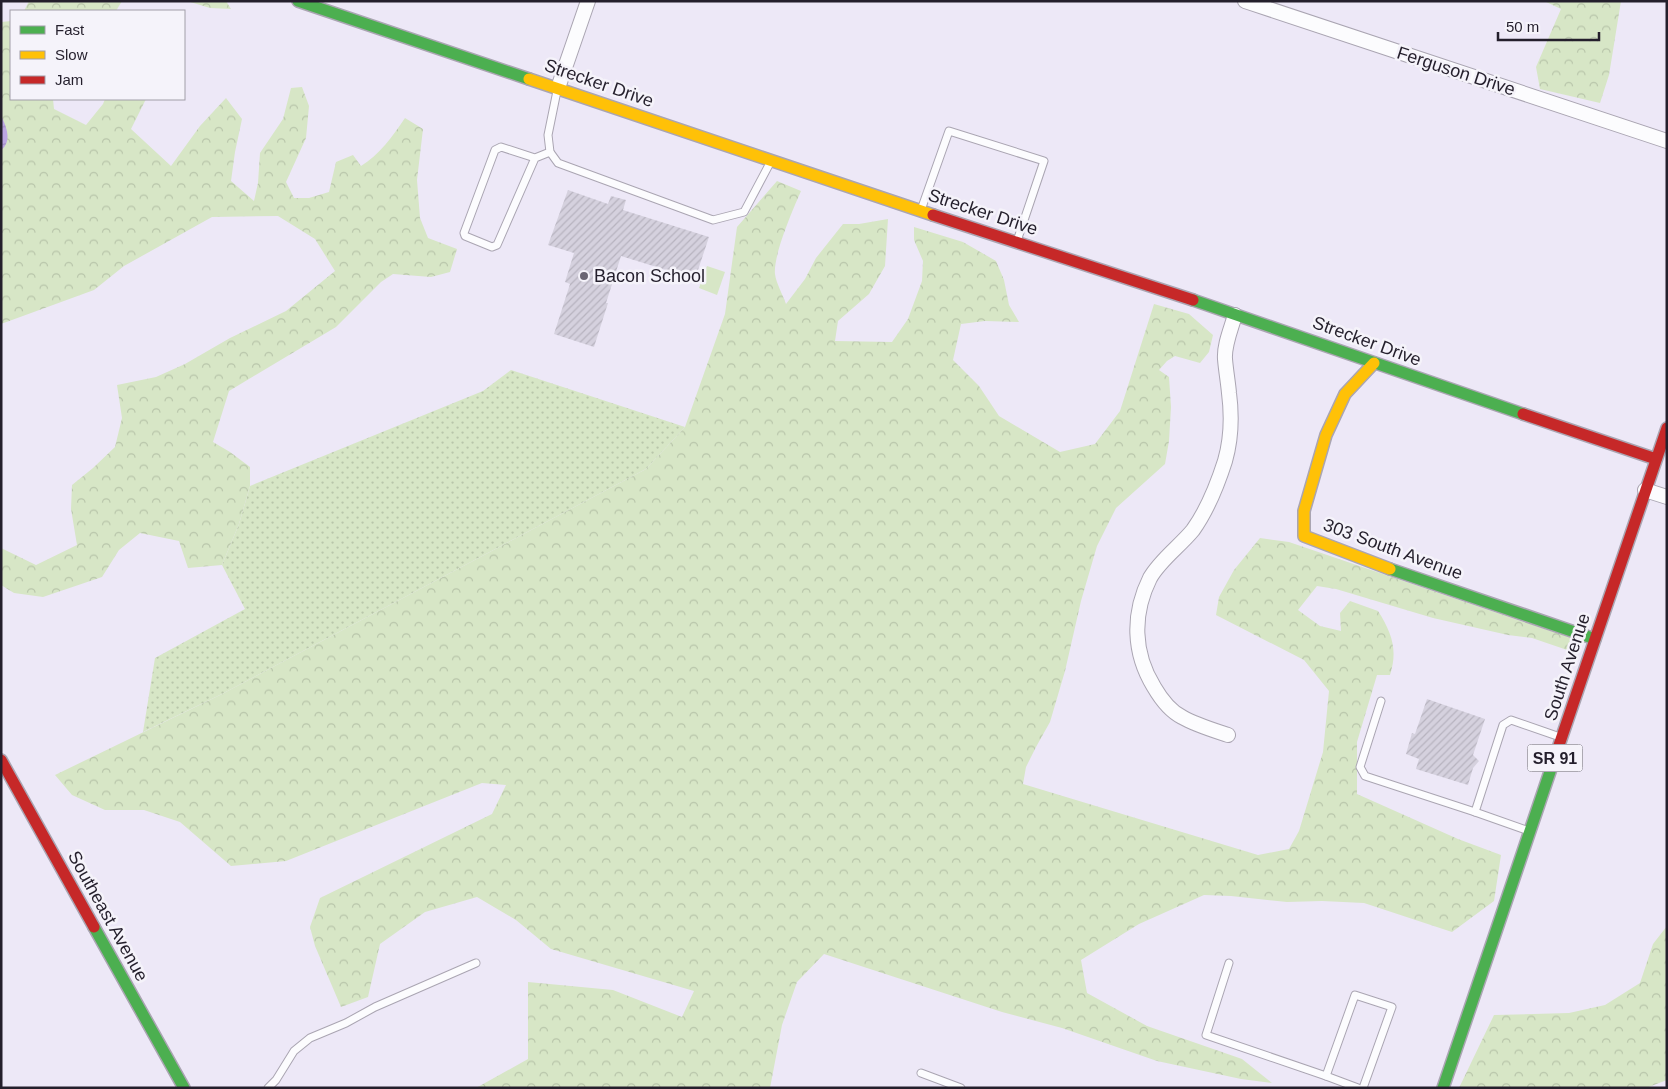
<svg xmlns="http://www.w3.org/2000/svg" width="1668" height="1089" viewBox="0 0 1668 1089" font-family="Helvetica,sans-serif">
<defs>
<pattern id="grass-dots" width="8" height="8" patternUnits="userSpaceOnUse" patternTransform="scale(1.25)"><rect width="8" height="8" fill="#d7e6c6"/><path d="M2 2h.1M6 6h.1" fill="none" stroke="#b8c5aa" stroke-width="1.8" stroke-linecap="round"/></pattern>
<pattern id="forest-crowns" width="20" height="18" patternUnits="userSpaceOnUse" patternTransform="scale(1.25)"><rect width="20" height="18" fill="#d7e6c6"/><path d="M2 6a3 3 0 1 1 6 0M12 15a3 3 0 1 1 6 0" fill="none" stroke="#b8c5aa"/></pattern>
<pattern id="water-ripples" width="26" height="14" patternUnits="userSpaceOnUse" patternTransform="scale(1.25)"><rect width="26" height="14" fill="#bca6e3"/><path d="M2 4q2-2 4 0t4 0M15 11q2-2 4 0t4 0" fill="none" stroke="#a18ec3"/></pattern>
<pattern id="building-hatch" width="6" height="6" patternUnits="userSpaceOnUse" patternTransform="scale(1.25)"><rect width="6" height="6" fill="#d5d1de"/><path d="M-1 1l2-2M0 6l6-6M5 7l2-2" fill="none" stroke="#b7b3bf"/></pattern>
</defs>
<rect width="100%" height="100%" fill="#ede8f7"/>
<path fill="url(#grass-dots)" d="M511,370L685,427L646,469L222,694L143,732L155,658L245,609L222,565L239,524L250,486L483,391Z"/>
<g fill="url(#forest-crowns)">
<path d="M29,1H122L116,11H24Z"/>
<path d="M187,1H226L231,9L210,8Z"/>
<path d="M1544,1H1621L1609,75L1600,103L1540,89L1536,67L1561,9Z"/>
<path d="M11,21V99H53L54,109L86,125L103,104L105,99H146L131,129L171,166L200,126L226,98L242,119L235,152L231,181L254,201L258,183L260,153L283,119L291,88L302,87L309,106L306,138L286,182L294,198H309L329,192L336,162L353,155L361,166C379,155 393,136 405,118L423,129L417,180L420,218L428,238L457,249L450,272L431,277L393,274L381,282L336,327L229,391L213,442L230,452L250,467V486L239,524L222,565L188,568L179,541L140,533L119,550L102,577L43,597L14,593L1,585V548L36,565L77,545L71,509L72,485L93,468L115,447L122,418L117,385L156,377L185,364L230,338L286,311L335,271L315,239L278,216L212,217L124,266L94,290L1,324V22Z"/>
<path d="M777,181L801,191C793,209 773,256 775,274C776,283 783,295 786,304L805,279L816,258L843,224H859L888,219L885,266L869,294L838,321L835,341L892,342L908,319L922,281L923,261L914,240V227L963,242L996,261L1004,280L1009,305L1019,322L985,321L961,324L953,360L979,386L999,416L1060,452L1095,444L1120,411L1154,304L1189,314L1213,335L1209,352L1200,363L1175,356L1167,361L1159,370L1169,377L1171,407L1169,441L1165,464L1116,508L1097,546L1081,601L1065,671L1050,722L1036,747L1026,767L1023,784L1258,855L1289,849L1299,831L1323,752L1329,691L1304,660L1216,615L1219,597L1234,570L1260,538L1289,542L1577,640L1576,653L1532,638L1508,635L1433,618L1336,589L1317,586L1298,610L1320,626L1341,631L1340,613L1350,601L1378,611C1392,633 1398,650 1390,675H1377L1357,742V794L1458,839L1501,855L1494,901L1452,932L1364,903L1322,901L1287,902L1231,896L1204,895L1139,924L1081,960L1087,993L1147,1026L1242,1059L1272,1083L1241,1079L1157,1061L1062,1028L1002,1012L824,954L797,982L782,1025L770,1088H476L528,1059V982L613,990L682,1017L694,991L551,949L516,920L477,897L425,912L380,944L368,997L341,1007L315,946L310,927L320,898L492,814L506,785L482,783L286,861L231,866L180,822L144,810H105L72,795L55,775L222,694L646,469L685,427L725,314L737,227Z"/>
<path d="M1667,926V1080L1646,1088H1459L1494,1015L1569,1013L1605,1005L1640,983L1653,944Z"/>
</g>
<path fill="#d7e6c6" d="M707,266L725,272L717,295L699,288Z"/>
<path fill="url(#water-ripples)" d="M1,116C7,127 12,142 1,150Z"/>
<g fill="url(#building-hatch)">
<path d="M568,190L608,204L611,196L626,200L623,210L709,237L695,279L621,256L606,303H608L594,347L554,334L570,284L565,282L574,253L548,245Z"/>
<path d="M1427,699L1485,719L1473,755L1479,761L1473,768L1468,785L1416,769L1419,759L1406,754L1412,733L1415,734Z"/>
</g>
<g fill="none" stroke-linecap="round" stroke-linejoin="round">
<g stroke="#aaa5b2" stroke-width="9">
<g id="lane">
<path d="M557,91L548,135L550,152L558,163L713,220L744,212L770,163"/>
<path d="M535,158L501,147L495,150L464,233L465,236L492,247L497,245L535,158L550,152"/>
<path d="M921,210L949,131L1044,161L1017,241"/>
<path d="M1381,701L1360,767L1365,776L1475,812"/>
<path d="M1526,830L1475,812L1503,725L1511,720L1560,737"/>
<path d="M1229,963L1206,1035L1326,1076"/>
<path d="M921,1073L961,1088"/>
<path d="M268,1088L276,1080L294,1051L310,1038L346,1023L375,1007L476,963"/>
<path d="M1358,1088L1326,1076L1355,995L1392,1007L1363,1088"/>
</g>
</g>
<g stroke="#aaa5b2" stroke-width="16">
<g id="street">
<path d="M1245,1L1667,141"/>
<path d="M558,88L588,1"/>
<path d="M1645,490L1667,497"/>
<path d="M1228,735C1213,730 1196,725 1182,717C1170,711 1161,699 1154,687C1133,653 1132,614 1150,578C1160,560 1180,546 1193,530C1208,509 1217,486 1225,461C1231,440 1232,416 1229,393C1228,382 1226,371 1225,359C1224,345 1231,329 1235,315"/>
</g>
</g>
<g stroke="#aaa5b2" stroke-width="14">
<g id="fast">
<path d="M298,1L529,79"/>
<path d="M1193,300C1303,337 1413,377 1523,414"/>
<path d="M1390,569L1595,639"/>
<path d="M94,927L184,1088"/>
<path d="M1443,1088L1556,754"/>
</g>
</g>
<g stroke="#aaa5b2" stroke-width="14">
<g id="slow">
<path d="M529,79L933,215"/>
<path d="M1374,363L1345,394L1326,435L1304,511V536L1390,569"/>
</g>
</g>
<g stroke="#aaa5b2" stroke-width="14">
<g id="jam">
<path d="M933,215L1193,300"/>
<path d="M1523,414L1656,459"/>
<path d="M1556,754L1667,428"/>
<path d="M1,760L94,927"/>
</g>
</g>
<use href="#lane" stroke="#fcfcfe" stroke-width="7"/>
<use href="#street" stroke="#fcfcfe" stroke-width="14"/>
<use href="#fast" stroke="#4caf50" stroke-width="11"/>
<use href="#slow" stroke="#ffc107" stroke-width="11"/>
<use href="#jam" stroke="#c62828" stroke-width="11"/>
</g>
<circle fill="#6a6573" stroke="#f5f3fa" stroke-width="2" cx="584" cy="276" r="5"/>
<g text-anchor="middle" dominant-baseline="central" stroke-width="5" stroke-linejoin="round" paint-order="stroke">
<rect fill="#f5f3fa" stroke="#635f6a" stroke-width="1" x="1527.5" y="744.5" width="55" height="27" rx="4"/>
<g font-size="16" font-weight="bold" fill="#241f2c">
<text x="1555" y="758">SR 91</text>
</g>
<g font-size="18" fill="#241f2c" stroke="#f5f3fa">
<text transform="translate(1456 71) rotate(18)">Ferguson Drive</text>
<text transform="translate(599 83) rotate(19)">Strecker Drive</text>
<text transform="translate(983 212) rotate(18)">Strecker Drive</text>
<text transform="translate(1367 341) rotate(20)">Strecker Drive</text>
<text transform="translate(1393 549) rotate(20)">303 South Avenue</text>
<text transform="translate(1567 667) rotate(-72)">South Avenue</text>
<text transform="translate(108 916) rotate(61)">Southeast Avenue</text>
</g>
<g font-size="18" fill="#241f2c" stroke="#f5f3fa" text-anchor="start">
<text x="594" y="276">Bacon School</text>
</g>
</g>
<rect width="1668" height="1089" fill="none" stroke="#241f2c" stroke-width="5"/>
<rect x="10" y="10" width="175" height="90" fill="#f5f3fa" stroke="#a19ea8"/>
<rect x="20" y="26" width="25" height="8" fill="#4caf50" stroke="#a19ea8"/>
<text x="55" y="35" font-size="15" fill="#241f2c">Fast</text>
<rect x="20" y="51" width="25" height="8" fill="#ffc107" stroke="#a19ea8"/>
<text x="55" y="60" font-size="15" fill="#241f2c">Slow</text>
<rect x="20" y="76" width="25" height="8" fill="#c62828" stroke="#a19ea8"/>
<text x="55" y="85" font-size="15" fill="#241f2c">Jam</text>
<path d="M1498 32v8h101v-8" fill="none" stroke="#241f2c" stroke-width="2.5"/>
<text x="1506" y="32" font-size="15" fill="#241f2c" stroke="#f5f3fa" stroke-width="4" paint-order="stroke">50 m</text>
</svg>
